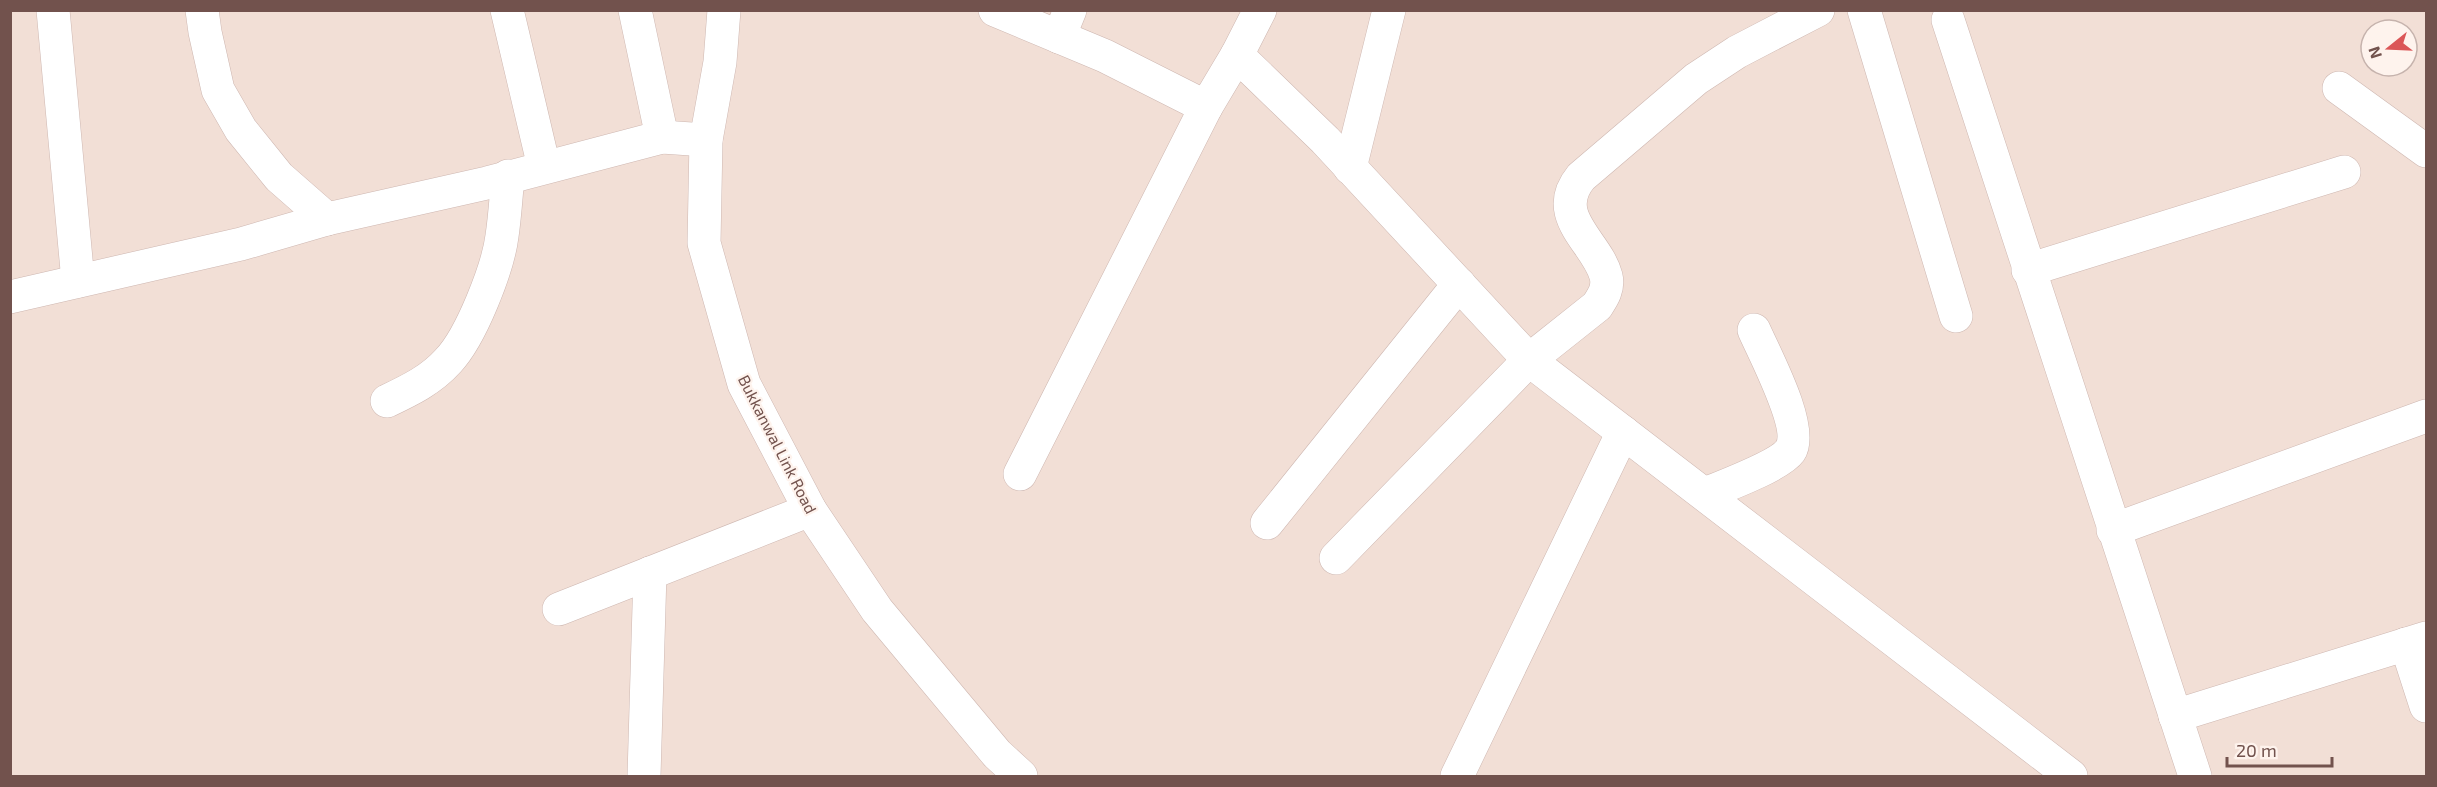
<svg xmlns="http://www.w3.org/2000/svg" width="2437" height="787" viewBox="0 0 2437 787" font-family="'Exo 2',sans-serif">
<rect width="100%" height="100%" fill="#fbeee7"/>
<path fill="#f2dfd6" fill-rule="evenodd" d="M11,11H2426V776H11ZM2371,30H2407V66H2371Z"/>
<g fill="none" stroke-linecap="round" stroke-linejoin="round">
<g stroke="#ceb7b1" stroke-width="34">
<g id="minor">
<path d="M53,10L78,281"/>
<path d="M202,10L205,32L218,90L241,130L279,177L327,219"/>
<path d="M507,10L544,167"/>
<path d="M635,10L662,137"/>
<path d="M724,10L720,62L706,140L704,243L744,384L810,510L877,610L997,754L1021,776"/>
<path d="M995,10L1105,56L1206,107L1237,55L1325,140L1529,360L2071,776"/>
<path d="M1864,10L1956,316"/>
<path d="M1948,20L2195,776"/>
<path d="M1059,37L1070,10"/>
<path d="M1237,55L1260,10"/>
<path d="M2339,88L2426,151"/>
<path d="M1350,168L1389,10"/>
<path d="M2028,270L2344,172"/>
<path d="M10,297L241,244L327,219L487,183L662,137L706,140"/>
<path d="M387,401C410,390 431,380 448,361C471,337 498,268 502,236C505,216 506,196 508,176"/>
<path d="M1020,474L1206,107"/>
<path d="M1705,494C1724,486 1779,466 1790,451C1805,429 1764,353 1754,330"/>
<path d="M1267,523L1459,284"/>
<path d="M2113,530L2426,416"/>
<path d="M1336,558L1529,360L1597,306C1603,297 1609,288 1606,276C1597,242 1549,216 1581,177L1696,79L1737,52L1818,10"/>
<path d="M559,609L810,510"/>
<path d="M2406,644L2426,706"/>
<path d="M2175,716L2426,638"/>
<path d="M644,776L650,573"/>
<path d="M1457,776L1623,432"/>
</g>
</g>
<use href="#minor" stroke="#fff" stroke-width="33"/>
</g>
<g text-anchor="middle" dominant-baseline="central" stroke-width="4.5" stroke-linejoin="round" paint-order="stroke">
<g font-size="16" fill="#72524d" stroke="#fef3ed">
<text transform="translate(778 444) rotate(63)">Bukkanwal Link Road</text>
</g>
</g>
<rect width="2437" height="787" fill="none" stroke="#72524d" stroke-width="24"/>
<g transform="translate(2389 48) rotate(252)"><circle r="28" fill="#fef3ed" stroke="#c6b3ad" stroke-width="1.5"/>
<path d="M0-4.5L10 22L0 15L-10 22Z" fill="#db5657"/>
<text y="-9" font-size="16" font-weight="bold" text-anchor="middle" fill="#72524d">N</text>
</g>
<path d="M2227 757v9h105v-9" fill="none" stroke="#72524d" stroke-width="3"/>
<text x="2236" y="757" font-size="18" fill="#72524d" stroke="#fef3ed" stroke-width="4.5" paint-order="stroke">20 m</text>
</svg>
